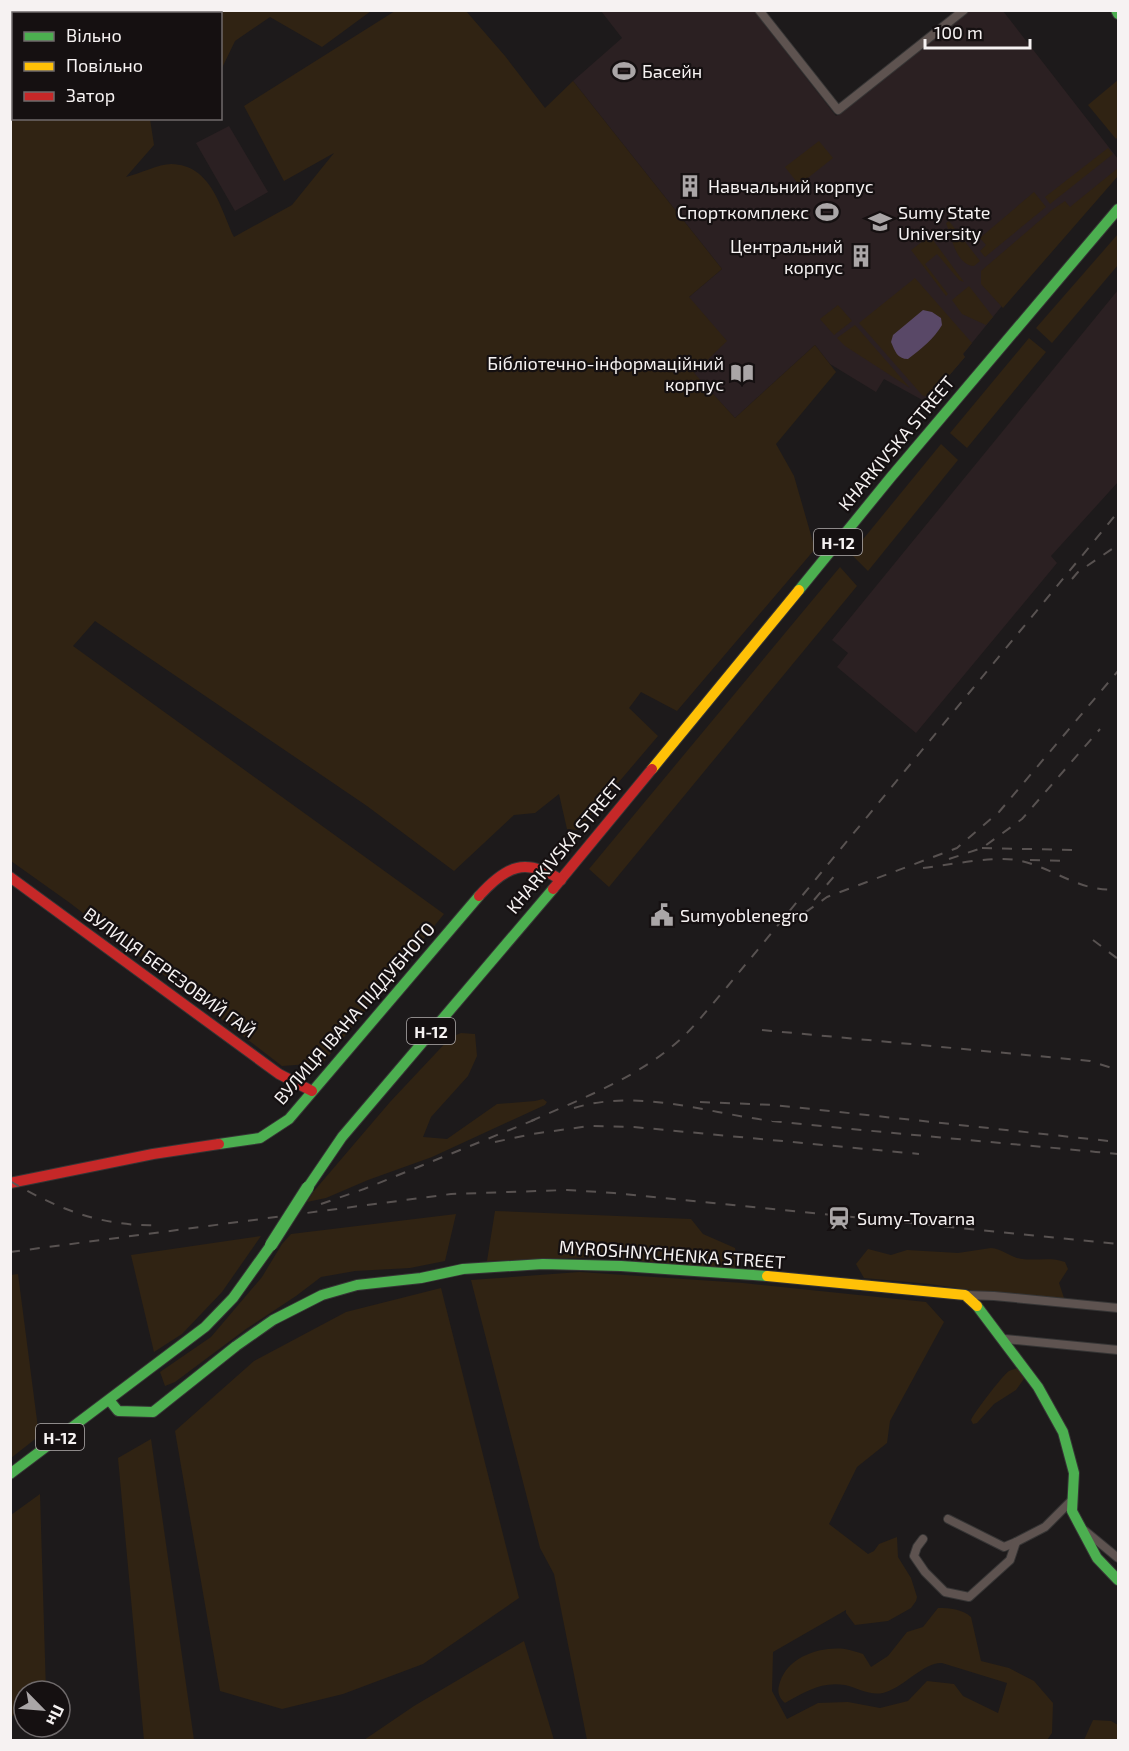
<svg xmlns="http://www.w3.org/2000/svg" width="1129" height="1751" viewBox="0 0 1129 1751" font-family="'Exo 2',sans-serif">
<rect width="100%" height="100%" fill="#1d1a1b"/>
<g fill="#2b2022">
<path d="M601,11H754L836,116L969,11H1003L1118,159V175L1014,291L963,354L965,357L926,402L884,379L876,392L830,364L815,345L735,418L693,373L689,297L722,269L573,81L622,38Z"/>
<path d="M229,126L268,192L235,211L196,143Z"/>
<path d="M1118,290V482L1051,556L1057,563L916,733L837,667L848,653L832,640Z"/>
</g>
<g fill="#302313">
<path d="M11,10L371,11L322,47L270,17L235,41L221,70L220,14H14V118L150,119L154,145L126,177C139,174 159,164 171,164C212,165 220,208 234,237L292,205L334,153L284,181L244,106L395,11H466L505,56L545,108L573,81L722,269L689,297L727,341L694,373L735,418L815,345L836,372L776,444L794,476L815,549L677,711L641,692L629,708L658,736L578,830L567,829L559,794L535,813L514,815L454,871L367,806L95,621L73,646L444,914L323,1063L282,1066L70,903L11,861Z"/>
<path d="M1118,80V137L1116,139L1088,105Z"/>
<path d="M819,141L833,158L799,185L785,167Z"/>
<path d="M1108,148L1113,154L1050,204L1045,197Z"/>
<path d="M1118,168V176L1003,308L981,284V271L1052,210L1065,201L1070,207Z"/>
<path d="M1034,192L1046,207L985,257L980,251L986,245L980,238Z"/>
<path d="M949,221L980,261L974,266C956,265 952,238 946,223Z"/>
<path d="M1118,234V265L1052,343L1036,328Z"/>
<path d="M930,236L964,282L959,280L937,254L925,264L948,294L946,296L911,250Z"/>
<path d="M915,278L972,343L963,354L965,357L930,398L922,395L859,323Z"/>
<path d="M969,286L993,317L986,325L962,314L952,300Z"/>
<path d="M838,305L852,321L834,335L820,319Z"/>
<path d="M855,325L910,388L845,346L837,338Z"/>
<path d="M1029,338L1046,352L967,448L950,433Z"/>
<path d="M941,444L958,460L868,571L851,554Z"/>
<path d="M840,567L857,586L609,887L589,869Z"/>
<path d="M461,1033L475,1034L477,1056L468,1076L431,1117L423,1137L447,1139L497,1104L535,1101L543,1099L547,1102L545,1105L432,1157L368,1180L326,1198L307,1202L314,1191L390,1102L451,1037Z"/>
<path d="M495,1211L691,1219L703,1234L735,1248L739,1270L600,1257L487,1261Z"/>
<path d="M456,1214L445,1261L410,1268L355,1271L321,1277L296,1296L246,1329L175,1382L165,1386L160,1372L211,1337L262,1277L282,1244L291,1234Z"/>
<path d="M261,1236L222,1292L182,1334L154,1352L131,1255Z"/>
<path d="M991,1248C1001,1249 1008,1255 1017,1258C1033,1262 1050,1256 1065,1262L1068,1269L1059,1283L1064,1298L1046,1301L930,1284L864,1278L856,1264L868,1249L891,1255L907,1250L958,1253Z"/>
<path d="M580,1272L743,1283L926,1302L944,1322L890,1421L887,1443L857,1467L829,1524L868,1554L874,1551L879,1544L897,1537L898,1557L911,1578L917,1597L916,1601L911,1608L888,1621L855,1625L846,1613V1610L773,1652L772,1691L787,1719L818,1703L848,1702L880,1708L908,1701L927,1681L954,1684L963,1696L998,1713L1007,1683L942,1663C924,1662 905,1686 886,1692C872,1697 858,1688 845,1685C822,1681 804,1692 785,1703C778,1697 777,1691 780,1682C788,1657 820,1646 845,1649C851,1650 857,1652 863,1654L871,1667L888,1656L907,1632L923,1627L938,1608C950,1608 962,1609 971,1617L981,1661L1009,1668L1034,1681L1053,1703L1052,1733L1047,1740H587L554,1574L540,1548L471,1280Z"/>
<path d="M18,1274L39,1436L11,1458L10,1275Z"/>
<path d="M441,1288L519,1598L423,1664L343,1694L282,1709L220,1691L175,1431L254,1361L346,1312Z"/>
<path d="M1018,1368L1023,1370L1026,1376L1016,1390L994,1404L977,1423L973,1424L971,1420C974,1413 1002,1376 1009,1371C1011,1370 1015,1369 1018,1368Z"/>
<path d="M151,1439L194,1740H144L118,1458Z"/>
<path d="M40,1494L46,1691H24V1708L11,1717V1515Z"/>
<path d="M524,1641L554,1740H364L414,1706Z"/>
<path d="M1093,1720L1111,1721L1118,1725V1740H1084Z"/>
</g>
<path fill="#594867" d="M923,310L932,312L941,318L942,325C934,339 921,349 908,359C897,359 895,351 891,342L893,335Z"/>
<g fill="none" stroke-linecap="round" stroke-linejoin="round">
<g stroke="#363535" stroke-width="10">
<g id="street">
<path d="M759,10L838,110L964,10"/>
<path d="M965,1295L994,1296L1118,1308"/>
<path d="M1005,1339L1118,1350"/>
<path d="M948,1519L1004,1547L1016,1542"/>
<path d="M1084,1530L1118,1558"/>
<path d="M923,1539L917,1547L914,1556L925,1572L945,1592L969,1597L1010,1560L1016,1542L1045,1527L1072,1500"/>
</g>
</g>
<g stroke="#363535" stroke-width="12">
<g id="fast">
<path d="M1116,10L1118,14"/>
<path d="M799,590L891,477L1118,209"/>
<path d="M219,1144L260,1138L289,1119L479,896"/>
<path d="M308,1187L342,1137L553,889"/>
<path d="M977,1306L1038,1387L1063,1432L1074,1473L1072,1511L1097,1558L1118,1580"/>
<path d="M110,1401L118,1411L153,1412L236,1346L273,1320L322,1295L357,1285L421,1278L463,1269L543,1264L621,1266L767,1276"/>
<path d="M10,1474L205,1327L233,1298L271,1245"/>
</g>
</g>
<g stroke="#363535" stroke-width="12">
<g id="slow">
<path d="M652,769L799,590"/>
<path d="M767,1276L965,1295L977,1306"/>
</g>
</g>
<g stroke="#363535" stroke-width="12">
<g id="jam">
<path d="M10,877L279,1074L312,1091"/>
<path d="M553,889L652,769"/>
<path d="M479,896C506,866 525,857 561,880"/>
<path d="M10,1183L153,1154L219,1144"/>
</g>
</g>
<use href="#street" stroke="#5e5350" stroke-width="8"/>
<use href="#fast" stroke="#4caf50" stroke-width="10"/>
<use href="#slow" stroke="#ffc107" stroke-width="10"/>
<use href="#jam" stroke="#c62828" stroke-width="10"/>
<g stroke="#585251" stroke-width="2" stroke-dasharray="10 10" stroke-linecap="butt">
<path d="M1072,579L1078,572L1118,545"/>
<path d="M982,848L1072,850"/>
<path d="M949,859L982,848L1022,819L1100,729"/>
<path d="M1030,860L1068,861"/>
<path d="M923,868C948,865 993,856 1016,860C1052,866 1081,894 1118,889"/>
<path d="M814,900L836,874"/>
<path d="M789,924L827,897L957,848L999,812L1118,671"/>
<path d="M1093,940L1118,959"/>
<path d="M762,1030L1090,1061L1118,1070"/>
<path d="M700,1102L774,1105L1118,1142"/>
<path d="M574,1108C640,1088 706,1113 772,1121C888,1133 1003,1143 1118,1154"/>
<path d="M531,1121C583,1098 642,1076 684,1036C699,1021 713,1003 727,987L1118,512"/>
<path d="M495,1142L532,1134L589,1126L634,1127L919,1154"/>
<path d="M10,1181C57,1209 103,1227 158,1225"/>
<path d="M321,1204L364,1189L539,1118"/>
<path d="M10,1252L451,1194L567,1190L614,1193L1118,1244"/>
</g>
<g stroke="#363535" stroke-width="14" stroke-linecap="butt">
<path id="fast-bridge" d="M271,1245L308,1187"/>
</g>
<use href="#fast-bridge" stroke="#4caf50" stroke-width="12"/>
</g>
<defs>
<g id="stadium-bare" transform="scale(1.8)"><path d="M0-5a6.5 5 0 1 0 0 10a6.5 5 0 1 0 0-10ZM-3.5-1.8h7v3.6h-7Z" fill="#aaa6a7" stroke="#151011" stroke-width="2.5" paint-order="stroke"/></g>
<g id="building-bare" transform="scale(1.8)"><path d="M-4-6H4V6H1V3H-1V6H-4ZM-2.5-4.3h1.7v1.8h-1.7ZM.8-4.3h1.7v1.8H.8ZM-2.5-1h1.7V.8h-1.7ZM.8-1h1.7V.8H.8Z" fill="#aaa6a7" stroke="#151011" stroke-width="2.5" paint-order="stroke"/></g>
<g id="university-bare" transform="scale(1.8)"><path d="M0-5L7-2L0 1L-7-2ZM-4 1L0 2.5L4 1V4Q0 6-4 4Z" fill="#aaa6a7" stroke="#151011" stroke-width="2.5" paint-order="stroke"/></g>
<g id="library-bare" transform="scale(1.8)"><path d="M-6-4Q-3-5.5-.7-3.5V5Q-3 3-6 4ZM6-4Q3-5.5 .7-3.5V5Q3 3 6 4Z" fill="#aaa6a7" stroke="#151011" stroke-width="2.5" paint-order="stroke"/></g>
<g id="civic-bare" transform="scale(1.8)"><path d="M-.6-6.5H3V-4.5H.6V-3L4-1V1h2V6H-6V1h2V-1L-.6-3ZM-1.2 2.5V6h2.4V2.5Z" fill="#aaa6a7" stroke="#151011" stroke-width="2.5" paint-order="stroke"/></g>
<g id="station-bare" transform="scale(1.8)"><path d="M-3-6H3Q5-6 5-4V2Q5 4 3 4L4.5 6H3L1.5 4h-3L-3 6H-4.5L-3 4Q-5 4-5 2V-4Q-5-6-3-6ZM-3.5-4v3h7v-3ZM-3.5 1v1.5H-2V1ZM2 1v1.5H3.5V1Z" fill="#aaa6a7" stroke="#151011" stroke-width="2.5" paint-order="stroke"/></g>
</defs>
<g fill-rule="evenodd">
<use href="#stadium-bare" x="624" y="71"/>
<use href="#building-bare" x="690" y="186"/>
<use href="#stadium-bare" x="827" y="212"/>
<use href="#university-bare" x="880" y="222"/>
<use href="#building-bare" x="861" y="256"/>
<use href="#library-bare" x="742" y="373"/>
<use href="#civic-bare" x="662" y="915"/>
<use href="#station-bare" x="839" y="1218"/>
</g>
<g text-anchor="middle" dominant-baseline="central" stroke-width="4.5" stroke-linejoin="round" paint-order="stroke">
<g fill="#151011" stroke="#b2aeae" stroke-width="1.5">
<rect x="814" y="529" width="48" height="26" rx="4.5"/>
<rect x="407" y="1018" width="48" height="26" rx="4.5"/>
<rect x="36" y="1424" width="48" height="26" rx="4.5"/>
</g>
<g font-size="16" font-weight="bold" fill="#f6f2f2">
<text x="838" y="542">Н-12</text>
<text x="431" y="1031">Н-12</text>
<text x="60" y="1437">Н-12</text>
</g>
<g font-size="18" fill="#f6f2f2" stroke="#151011" text-anchor="start">
<text x="642" y="71">Басейн</text>
<text x="708" y="186">Навчальний корпус</text>
<text x="809" y="212" text-anchor="end">Спорткомплекс</text>
<text x="898" y="212">Sumy State<tspan x="898" dy="21">University</tspan></text>
<text x="843" y="246" text-anchor="end">Центральний<tspan x="843" dy="21">корпус</tspan></text>
<text x="724" y="363" text-anchor="end">Бібліотечно-інформаційний<tspan x="724" dy="21">корпус</tspan></text>
<text x="680" y="915">Sumyoblenegro</text>
<text x="857" y="1218">Sumy-Tovarna</text>
</g>
<g font-size="18" fill="#f6f2f2" stroke="#151011">
<text transform="translate(896 443) rotate(-50)">KHARKIVSKA STREET</text>
<text transform="translate(564 846) rotate(-50)">KHARKIVSKA STREET</text>
<text transform="translate(170 972) rotate(36)">ВУЛИЦЯ БЕРЕЗОВИЙ ГАЙ</text>
<text transform="translate(354 1013) rotate(-49)">ВУЛИЦЯ ІВАНА ПІДДУБНОГО</text>
<text transform="translate(672 1254) rotate(4)">MYROSHNYCHENKA STREET</text>
</g>
</g>
<rect width="1129" height="1751" fill="none" stroke="#f6f2f2" stroke-width="24"/>
<rect x="12" y="12" width="210" height="108" fill="#151011" stroke="#6f6a6b" stroke-width="1.5"/>
<rect x="24" y="32" width="30" height="9" fill="#4caf50" stroke="#6f6a6b" stroke-width="1.5"/>
<text x="66" y="42" font-size="18" fill="#f6f2f2">Вільно</text>
<rect x="24" y="62" width="30" height="9" fill="#ffc107" stroke="#6f6a6b" stroke-width="1.5"/>
<text x="66" y="72" font-size="18" fill="#f6f2f2">Повільно</text>
<rect x="24" y="92" width="30" height="9" fill="#c62828" stroke="#6f6a6b" stroke-width="1.5"/>
<text x="66" y="102" font-size="18" fill="#f6f2f2">Затор</text>
<g transform="translate(42 1709) rotate(115)"><circle r="28" fill="#151011" stroke="#6f6a6b" stroke-width="1.5"/>
<path d="M0-4.5L10 22L0 15L-10 22Z" fill="#aaa6a7"/>
<text y="-9" font-size="16" font-weight="bold" text-anchor="middle" fill="#f6f2f2">Пн</text>
</g>
<path d="M925 39v9h105v-9" fill="none" stroke="#f6f2f2" stroke-width="3"/>
<text x="934" y="39" font-size="18" fill="#f6f2f2" stroke="#151011" stroke-width="4.5" paint-order="stroke">100 m</text>
</svg>
